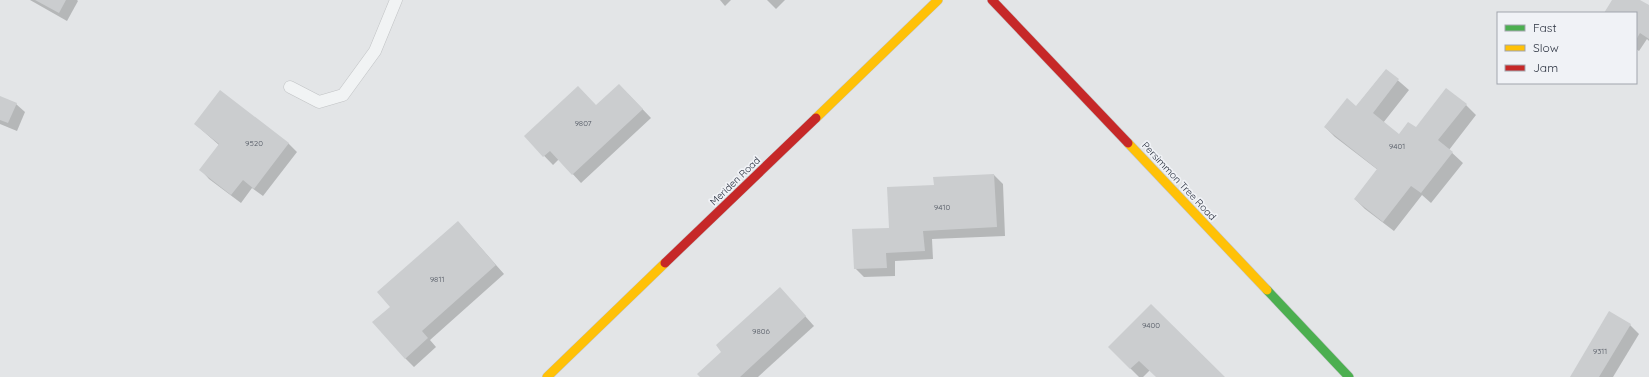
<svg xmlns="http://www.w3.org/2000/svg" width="1649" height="377" viewBox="0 0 1649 377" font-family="Quicksand,sans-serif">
<rect width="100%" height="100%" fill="#e3e5e7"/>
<g fill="#0003">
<path d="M30,0H77L78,1L67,21Z"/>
<path d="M720,0H731L725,6Z"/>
<path d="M767,0H785L776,9Z"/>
<path d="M1613,0H1638L1649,7V41L1647,39L1639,51L1636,49V13H1605Z"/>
<path d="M1386,70L1409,90L1383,123L1399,135L1466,105L1476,115L1449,150L1463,163L1431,203L1422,195L1394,231L1365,209L1355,199L1378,170L1335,137L1325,127L1356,107Z"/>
<path d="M628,94L651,118L581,183L559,159L553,165L525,136Z"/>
<path d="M0,97L16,104L25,112L17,131L0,124Z"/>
<path d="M195,124L288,143L297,152L263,196L252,188L241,203L209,179L201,170L219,145Z"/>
<path d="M994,175L1003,184L1005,236L932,239L933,259L895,261V276L864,277L855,268L890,229L935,186Z"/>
<path d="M466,231L504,274L430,340L436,347L414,367L405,358Z"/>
<path d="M788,297L814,326L758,377H701Z"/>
<path d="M1630,325L1639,334L1613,377H1571Z"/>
<path d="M1119,357L1224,377H1157L1150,370L1143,377H1139Z"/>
</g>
<g fill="#cbcdcf">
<path d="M35,0H66L59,13Z"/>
<path d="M1612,0H1640L1649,5V39L1640,33L1636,40V13H1604Z"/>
<path d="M1386,69L1399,79L1373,113L1399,134L1408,122L1416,127L1446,88L1467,104L1438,140L1453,152L1421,193L1411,186L1383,222L1354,199L1377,169L1324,127L1347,98L1356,106Z"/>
<path d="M619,84L643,109L572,175L550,151L543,157L524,136L578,86L596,105Z"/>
<path d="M220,90L289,143L254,189L243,180L231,195L199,170L219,144L194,124Z"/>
<path d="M0,96L17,103L8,123L0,120Z"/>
<path d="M994,174L997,227L923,231L925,251L886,253L887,268L854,269L852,229L889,228L887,187L934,185L933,177Z"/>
<path d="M458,221L496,265L422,331L428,338L405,359L372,322L390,307L377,292Z"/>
<path d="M780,287L806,316L740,377H700L697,374L721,352L716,345Z"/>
<path d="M1151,304L1225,377H1156L1139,361L1130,369L1108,347Z"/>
<path d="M1609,311L1631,324L1599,377H1570Z"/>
</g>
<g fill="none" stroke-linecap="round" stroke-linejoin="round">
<g stroke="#c1c3c5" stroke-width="13">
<path id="lane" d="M290,87L319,102L343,95L375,51L396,0"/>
</g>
<g stroke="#c1c3c5" stroke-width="10">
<path id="fast" d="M1267,290L1349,377"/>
</g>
<g stroke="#c1c3c5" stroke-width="10">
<g id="slow">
<path d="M816,118L938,0"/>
<path d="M1128,143L1267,290"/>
<path d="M547,377L665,263"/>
</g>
</g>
<g stroke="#c1c3c5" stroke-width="10">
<g id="jam">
<path d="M992,0L1128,143"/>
<path d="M665,263L816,118"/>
</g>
</g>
<use href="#lane" stroke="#f1f3f4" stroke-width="12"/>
<use href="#fast" stroke="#4caf50" stroke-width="9"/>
<use href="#slow" stroke="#ffc107" stroke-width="9"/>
<use href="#jam" stroke="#c62828" stroke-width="9"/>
</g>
<g text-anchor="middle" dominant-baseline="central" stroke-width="3.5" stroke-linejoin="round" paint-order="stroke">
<g font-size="8" fill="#535964">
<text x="583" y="123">9807</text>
<text x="254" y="143">9520</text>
<text x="1397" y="146">9401</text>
<text x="942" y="207">9410</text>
<text x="437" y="279">9811</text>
<text x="1151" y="325">9400</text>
<text x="761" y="331">9806</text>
<text x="1600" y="351">9311</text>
</g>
<g font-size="10" fill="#2a313f" stroke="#f0f2f6">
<text transform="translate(735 181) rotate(-44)">Meriden Road</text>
<text transform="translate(1179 181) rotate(47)">Persimmon Tree Road</text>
</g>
</g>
<rect x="1497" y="12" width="140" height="72" fill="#f0f2f6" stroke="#a1a5ad"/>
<rect x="1505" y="25" width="20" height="6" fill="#4caf50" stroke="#a1a5ad"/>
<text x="1533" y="32" font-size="12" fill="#2a313f">Fast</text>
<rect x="1505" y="45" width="20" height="6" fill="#ffc107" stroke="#a1a5ad"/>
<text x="1533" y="52" font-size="12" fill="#2a313f">Slow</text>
<rect x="1505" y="65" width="20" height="6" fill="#c62828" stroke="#a1a5ad"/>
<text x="1533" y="72" font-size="12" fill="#2a313f">Jam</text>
</svg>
